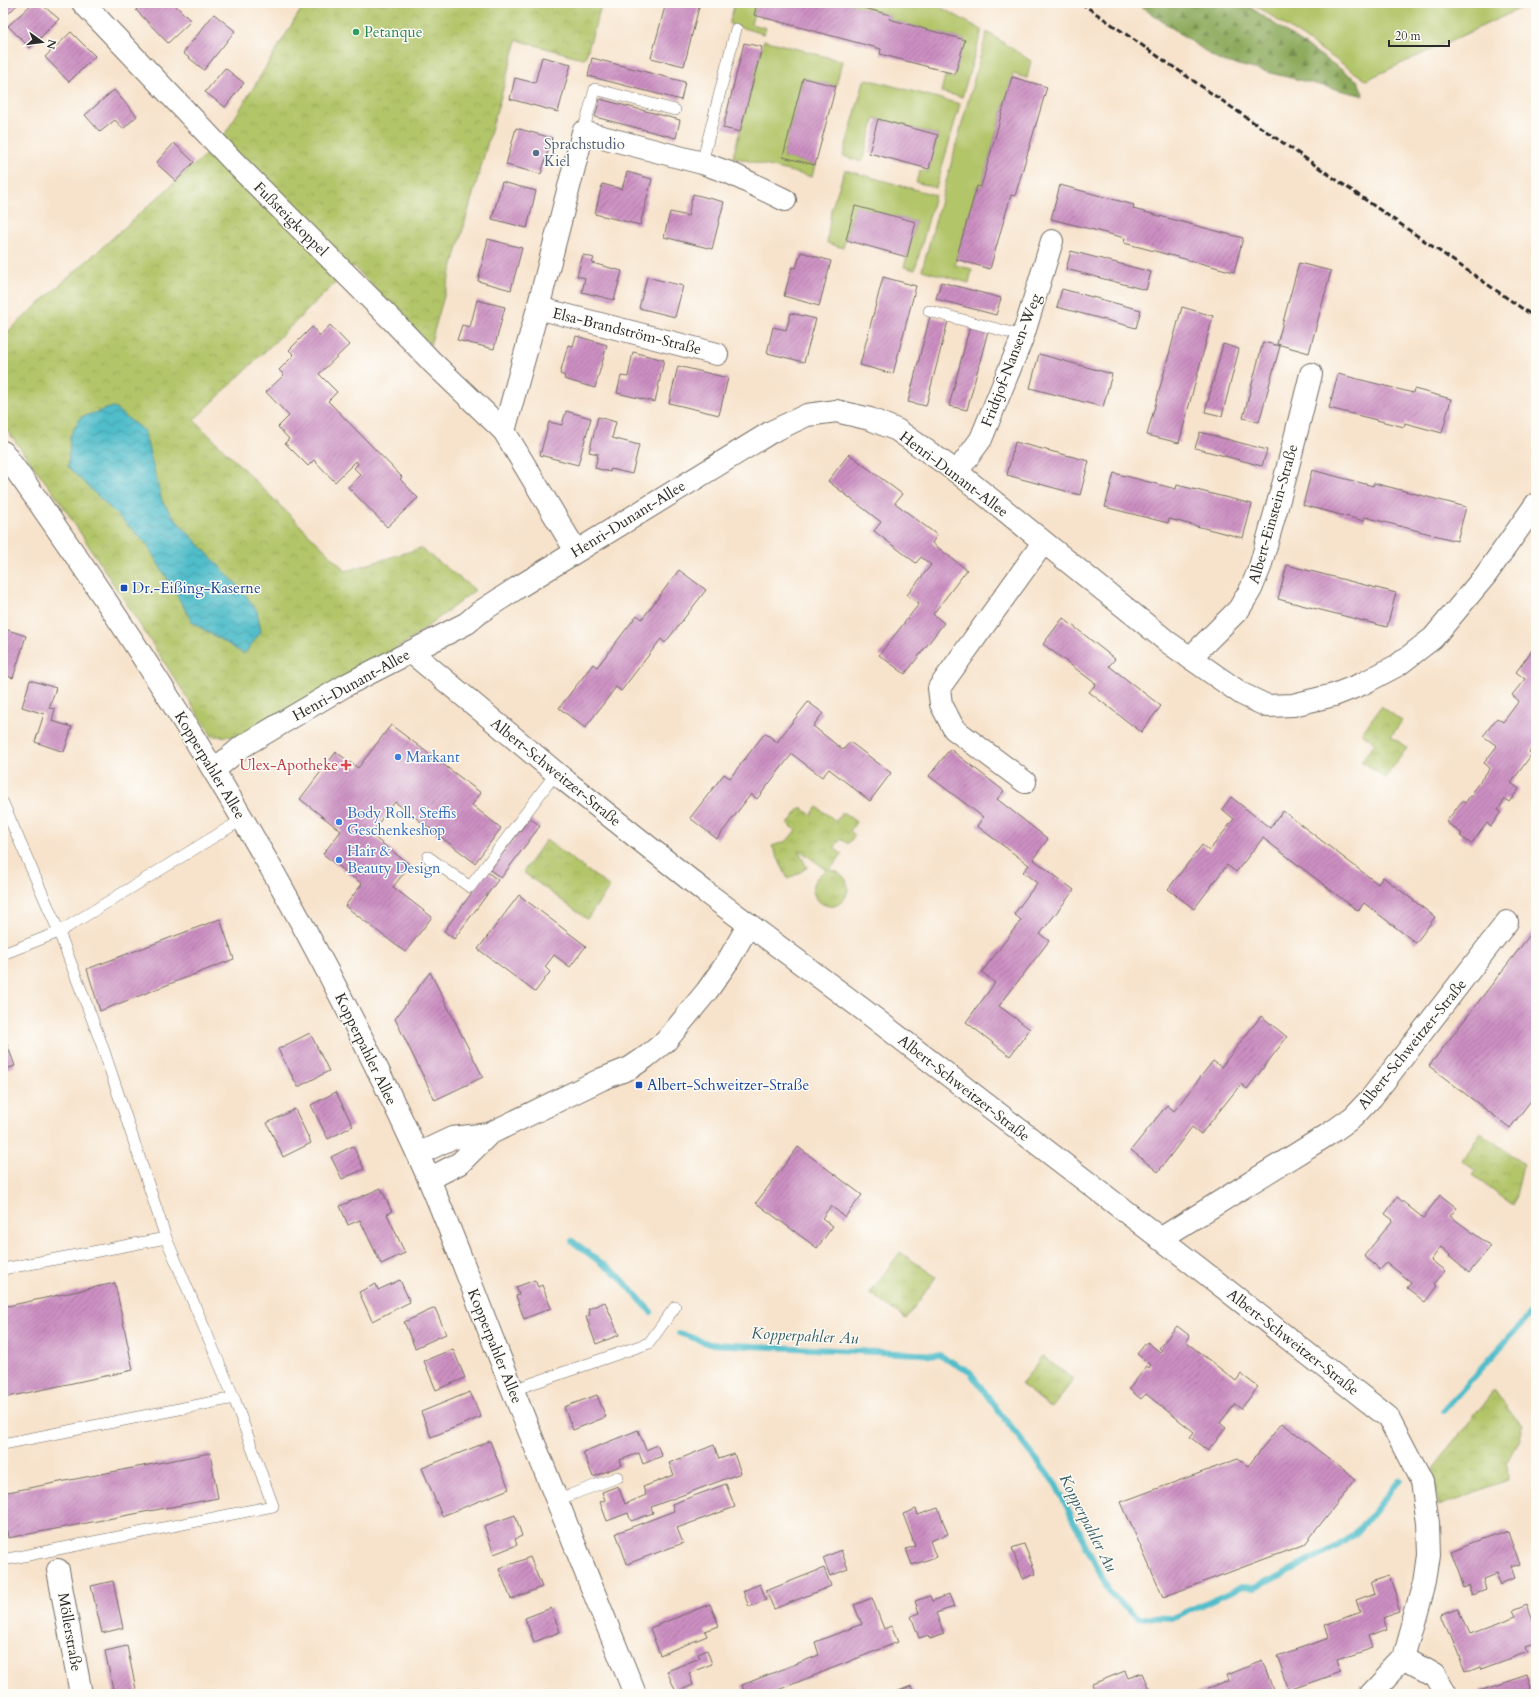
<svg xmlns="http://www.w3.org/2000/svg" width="1539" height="1697" viewBox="0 0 1539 1697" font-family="Cardo,serif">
<defs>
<pattern id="forest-firs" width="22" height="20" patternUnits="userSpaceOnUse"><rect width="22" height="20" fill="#8daa5d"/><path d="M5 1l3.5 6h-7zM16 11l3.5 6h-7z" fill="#738b4d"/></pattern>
<pattern id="park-crowns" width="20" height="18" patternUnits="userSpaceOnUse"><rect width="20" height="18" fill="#b2c569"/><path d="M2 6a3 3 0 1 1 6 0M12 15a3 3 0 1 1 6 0" fill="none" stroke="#99a95b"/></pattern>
<pattern id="water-waves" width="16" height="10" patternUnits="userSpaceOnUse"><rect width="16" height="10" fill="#50bdca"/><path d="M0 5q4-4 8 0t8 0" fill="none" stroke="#439aa4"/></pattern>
<pattern id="building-hatch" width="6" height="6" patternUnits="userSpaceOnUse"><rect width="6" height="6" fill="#cc8fc2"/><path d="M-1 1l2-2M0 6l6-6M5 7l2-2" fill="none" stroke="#a6759e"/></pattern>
</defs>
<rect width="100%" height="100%" fill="#fdfcf7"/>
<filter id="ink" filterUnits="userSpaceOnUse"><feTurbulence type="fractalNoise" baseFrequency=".025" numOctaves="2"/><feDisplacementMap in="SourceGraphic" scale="8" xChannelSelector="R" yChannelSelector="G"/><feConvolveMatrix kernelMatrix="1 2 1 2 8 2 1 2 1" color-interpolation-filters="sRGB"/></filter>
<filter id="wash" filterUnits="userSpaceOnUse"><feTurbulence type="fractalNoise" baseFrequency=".012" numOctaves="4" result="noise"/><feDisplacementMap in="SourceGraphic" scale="16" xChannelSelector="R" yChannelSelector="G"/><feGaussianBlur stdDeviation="0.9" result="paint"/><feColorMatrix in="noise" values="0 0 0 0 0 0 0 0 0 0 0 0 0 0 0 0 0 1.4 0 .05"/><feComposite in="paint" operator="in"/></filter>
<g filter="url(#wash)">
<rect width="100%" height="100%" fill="#f7e3cc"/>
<g fill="#b2c569" stroke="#6e784a">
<path d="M735,3H757L751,24L766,28L764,34L729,24Z"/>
<path d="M845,3H933L982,30L962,97L941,92L945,76L954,78L964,40L889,19L890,15Z"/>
<path d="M1252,3H1532L1366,80Z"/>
<path d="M987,32L1031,61L1027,78L1013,74L981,187L977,186L955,265L972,269L969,283L922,270Z"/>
<path d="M764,40L842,61L836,86L803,78L783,157L815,165L812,177L733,157Z"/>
<path d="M867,79L960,104L936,188L916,182L920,170L928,172L938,135L875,118L862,162L843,156L864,81Z"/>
<path d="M845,170L935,195L915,270L904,267L916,222L855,206L843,248L827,243L831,210Z"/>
</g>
<path fill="url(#forest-firs)" stroke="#5c6a44" d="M1136,3H1244L1358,81L1364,96L1218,60Z"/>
<g fill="url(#park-crowns)" stroke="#6e784a">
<path d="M305,3H602L585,59L517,40L430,345L353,266L194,420L346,571L421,548L475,590L410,640L243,737L212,736L61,503L3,425V336L220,142Z"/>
<path d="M1381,706L1402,721L1391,736L1407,748L1385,778L1361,761L1375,743L1362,733Z"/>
<path d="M801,807L811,815L817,807L836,821L843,812L856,822L850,831L855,835L848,844L841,839L834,848L842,854L830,870C857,874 850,906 831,906C818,906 808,891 815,880C818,875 822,873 827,870L798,849L807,868L788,879L772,846L787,841L796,830L788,824Z"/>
<path d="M546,840L610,887L587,919L523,872Z"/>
<path d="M1481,1132L1523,1164L1514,1205L1473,1175L1476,1171L1462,1161Z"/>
<path d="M900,1252L936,1277L906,1319L870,1293Z"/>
<path d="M1042,1356L1074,1379L1052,1408L1021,1385Z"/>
<path d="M1494,1390L1522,1426L1519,1439L1506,1464L1507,1480L1439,1506L1433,1469Z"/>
</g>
<path fill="url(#water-waves)" stroke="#3e747a" d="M113,407L144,431L162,501L174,518L242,590L257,611L261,632L244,654L193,623L146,543L68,467L70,436L81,417Z"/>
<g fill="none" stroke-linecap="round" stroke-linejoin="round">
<g stroke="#50bdca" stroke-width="6">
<path d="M572,1241L619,1276L651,1312"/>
<path d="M679,1333L710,1344L939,1355L970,1372L997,1409L1056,1485L1109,1592L1137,1617L1172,1618L1241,1587L1255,1588L1340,1545L1359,1531L1399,1480"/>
<path d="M1444,1411L1536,1307"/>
</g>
</g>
<g id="blocks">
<g fill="url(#building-hatch)">
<path d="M3,3H19L5,17L3,16Z"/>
<path d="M33,3H40L59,19L30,48L8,26Z"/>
<path d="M144,3H173L191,21L168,43L136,10Z"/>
<path d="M666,3H700L684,66L651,58Z"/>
<path d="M757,3H846L890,15L889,19L965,40L955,74L880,54L881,49L754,15Z"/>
<path d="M214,14L235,31L204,70L183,53Z"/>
<path d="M71,32L95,56L69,82L45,57Z"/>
<path d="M744,43L762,47L740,132L723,128Z"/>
<path d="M542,57L571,64L558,112L510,99L515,78L535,83Z"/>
<path d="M592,58L685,82L681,100L588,76Z"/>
<path d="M225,68L244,83L225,107L205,92Z"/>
<path d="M1012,77L1047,87L1015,196L1011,195L990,269L956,259L977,186L981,187Z"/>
<path d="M803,78L836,86L815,165L783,157Z"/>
<path d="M114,90L137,116L123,129L115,120L100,132L85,115Z"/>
<path d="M600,99L680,120L676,138L595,117Z"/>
<path d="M878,119L938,135L929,169L869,153Z"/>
<path d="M516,128L552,138L541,174L506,165Z"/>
<path d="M174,143L194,162L176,181L156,163Z"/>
<path d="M627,172L652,179L640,225L595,214L602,184L622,189Z"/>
<path d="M502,182L536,191L527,228L492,219Z"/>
<path d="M1060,185L1134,205L1133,209L1243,238L1234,272L1124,243L1125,238L1051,219Z"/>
<path d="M693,194L724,202L712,249L664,237L670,212L688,216Z"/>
<path d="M855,206L916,222L907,257L846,240Z"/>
<path d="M488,239L522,248L511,290L478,281Z"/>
<path d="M1071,251L1151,272L1146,290L1066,269Z"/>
<path d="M801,252L831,261L819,306L784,296L792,267L796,268Z"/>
<path d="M583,255L594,258L592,263L622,271L614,300L582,292L585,278L577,276Z"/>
<path d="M1299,263L1331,271L1309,353L1277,344Z"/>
<path d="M647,277L683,286L675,317L639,308Z"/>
<path d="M883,277L916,286L893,374L860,365Z"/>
<path d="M941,282L1001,298L996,315L936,299Z"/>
<path d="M1062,289L1141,310L1136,328L1057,307Z"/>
<path d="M477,300L505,307L494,349L457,340L462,325L470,327Z"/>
<path d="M1182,307L1213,316L1179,443L1147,435Z"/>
<path d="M791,313L816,319L804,362L767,353L773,327L786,330Z"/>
<path d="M930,316L948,321L926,406L908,402Z"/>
<path d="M330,325L349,345L319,374L337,392L328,401L402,477L400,479L418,498L387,527L348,487L361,475L354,468L358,464L356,461L335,482L314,460L308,466L285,443L289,439L278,427L289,416L266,392L284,375L279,370L294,355L289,350L312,327L320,336Z"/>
<path d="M970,326L988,331L967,410L949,406Z"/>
<path d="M576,336L607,345L595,388L564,379L565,376L560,374L568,345L573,346Z"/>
<path d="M1263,342L1280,346L1259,422L1243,418Z"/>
<path d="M1223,344L1239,349L1222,416L1205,412Z"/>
<path d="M633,352L664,360L655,402L617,393L621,376L628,377Z"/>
<path d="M1039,354L1112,374L1103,407L1030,388Z"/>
<path d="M678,366L728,378L719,415L669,403Z"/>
<path d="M1338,374L1413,393L1414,389L1451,399L1442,433L1405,423L1404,427L1329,408Z"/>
<path d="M566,411L591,418L578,465L540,455L549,422L562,425Z"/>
<path d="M598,417L616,422L612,438L639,445L632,474L611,469L610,472L595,468L598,454L589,452Z"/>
<path d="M1200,432L1267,450L1262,466L1195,448Z"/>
<path d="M1015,442L1089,461L1080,495L1007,475Z"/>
<path d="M849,454L902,494L895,503L937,535L932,543L967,570L933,614L944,623L905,674L879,655L919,604L907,595L931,565L921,557L916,563L874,531L881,522L828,481Z"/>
<path d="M1312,470L1373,486L1374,483L1466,507L1457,541L1365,517L1364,521L1303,505Z"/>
<path d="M1114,473L1176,489L1177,485L1252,504L1243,538L1169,519L1168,523L1105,507Z"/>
<path d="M1287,565L1396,593L1387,627L1278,599Z"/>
<path d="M679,570L706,590L665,643L661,639L621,691L616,687L585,728L559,708L593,664L597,667L637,615L642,619Z"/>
<path d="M1063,618L1115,659L1109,666L1161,706L1141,732L1089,692L1096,684L1043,644Z"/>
<path d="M5,629L26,636L13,678L3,675V634Z"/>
<path d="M1536,645V743L1529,752L1532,754L1511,783L1519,789L1509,802L1505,799L1498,810L1501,812L1491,826L1487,823L1471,844L1460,836L1462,834L1446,822L1462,801L1465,803L1470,796L1471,797L1474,793L1472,792L1490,768L1484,763L1497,746L1483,736L1497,718L1503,722L1519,701L1512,695L1525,679L1516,672Z"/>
<path d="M30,680L56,688L49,708L55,709L52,721L72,727L64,752L35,742L44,714L22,707Z"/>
<path d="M808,702L823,713L813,726L843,750L850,742L891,773L870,801L829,769L822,777L792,754L757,799L751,794L717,839L690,818L724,774L730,778L765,733L777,742Z"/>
<path d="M391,725L481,793L472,805L501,828L475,863L395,802L370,834L410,865L393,887L432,917L405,952L345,906L362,884L323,854L341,831L300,799L336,752L358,768Z"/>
<path d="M950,749L1004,791L997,799L1048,839L1033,859L1074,890L1040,934L1049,941L999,1006L1030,1029L1010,1056L966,1022L995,983L982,972L1021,920L1014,914L1037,883L1023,872L1029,865L977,826L983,817L929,776Z"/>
<path d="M1231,797L1270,828L1283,811L1378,884L1383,877L1435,917L1416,943L1364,903L1358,911L1263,838L1236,872L1227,865L1194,909L1168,889L1202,845L1209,851L1234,819L1222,809Z"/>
<path d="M530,818L540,826L501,878L490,870Z"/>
<path d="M487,872L498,880L454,939L444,931Z"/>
<path d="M519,895L586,946L570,967L554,955L545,967L550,972L535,992L478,949Z"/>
<path d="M220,919L234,959L100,1011L87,969Z"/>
<path d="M1536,927V1073L1532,1078L1536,1082V1094L1510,1128L1429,1066Z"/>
<path d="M430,972L483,1077L435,1100L395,1019Z"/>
<path d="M1261,1016L1287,1037L1247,1089L1241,1084L1201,1134L1192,1127L1158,1172L1131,1150L1167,1105L1174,1111L1213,1061L1221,1067Z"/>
<path d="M3,1033L15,1066L3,1070Z"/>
<path d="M310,1033L329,1071L298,1087L278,1049Z"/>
<path d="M336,1092L353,1126L328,1139L311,1105Z"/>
<path d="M295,1109L311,1143L283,1157L267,1123Z"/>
<path d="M353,1146L364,1169L342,1179L331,1157Z"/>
<path d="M798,1147L862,1195L845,1217L831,1206L822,1218L833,1226L817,1248L756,1203Z"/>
<path d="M381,1188L392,1212L387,1214L405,1253L381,1264L360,1220L348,1225L340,1206Z"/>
<path d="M1440,1195L1457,1208L1450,1216L1491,1246L1469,1273L1449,1256L1450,1255L1441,1247L1431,1260L1445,1271L1434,1284L1437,1286L1425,1302L1407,1288L1411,1282L1386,1262L1380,1269L1364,1256L1393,1220L1385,1214L1397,1197L1423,1218Z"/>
<path d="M400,1280L410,1302L372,1321L359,1292L376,1284L378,1290Z"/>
<path d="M535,1280L538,1287L542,1285L551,1308L524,1319L516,1296L519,1295L516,1287Z"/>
<path d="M115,1283L133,1370L3,1398V1307Z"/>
<path d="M605,1302L619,1335L596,1344L586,1317L590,1315L588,1309Z"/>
<path d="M435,1308L446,1334L415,1348L404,1322Z"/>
<path d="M1177,1326L1190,1336L1186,1342L1236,1381L1241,1374L1258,1387L1241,1409L1235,1404L1220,1423L1226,1428L1208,1451L1190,1437L1194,1432L1146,1394L1141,1399L1129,1389L1147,1366L1149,1368L1151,1365L1137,1354L1147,1342L1160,1352L1162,1350L1159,1348Z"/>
<path d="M453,1349L465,1378L436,1390L424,1361Z"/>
<path d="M470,1392L481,1417L431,1437L421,1412Z"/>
<path d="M597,1395L606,1417L573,1430L564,1407Z"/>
<path d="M1282,1423L1356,1479L1305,1544L1163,1597L1121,1502L1238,1459L1248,1466Z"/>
<path d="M638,1430L646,1450L657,1445L662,1456L643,1464L639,1453L620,1460L622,1465L593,1477L583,1452Z"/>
<path d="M490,1441L509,1489L442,1516L422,1468Z"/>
<path d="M714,1445L719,1459L734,1454L741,1473L651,1507L653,1513L631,1521L628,1513L607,1521L600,1502L605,1500L602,1492L618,1486L625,1504L646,1495L643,1487L674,1475L669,1463Z"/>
<path d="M210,1453L218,1498L8,1538L3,1509V1493Z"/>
<path d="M726,1484L735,1507L677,1528L683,1543L627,1564L616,1533L674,1511L672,1504Z"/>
<path d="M938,1508L948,1534L930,1541L936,1557L912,1565L906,1549L915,1546L903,1514L916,1509L918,1515Z"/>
<path d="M515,1515L522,1536L515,1539L517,1545L494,1554L484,1526Z"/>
<path d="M1508,1530L1520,1565L1511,1568L1515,1579L1501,1585L1496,1574L1483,1579L1486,1589L1473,1594L1469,1584L1463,1586L1450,1551Z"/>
<path d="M1024,1544L1036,1574L1023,1579L1012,1548Z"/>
<path d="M841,1550L848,1569L830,1576L823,1558Z"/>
<path d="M530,1557L542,1587L511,1599L499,1569Z"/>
<path d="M824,1568L831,1586L774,1609L766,1591Z"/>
<path d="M1389,1576L1401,1611L1383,1617L1387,1629L1369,1636L1373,1648L1337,1660L1341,1672L1289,1690L1277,1656L1329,1638L1325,1625L1360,1612L1356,1600L1375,1593L1371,1582Z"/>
<path d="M113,1581L123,1628L102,1633L91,1586Z"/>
<path d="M760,1584L766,1600L749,1607L743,1591Z"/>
<path d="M949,1594L954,1607L936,1613L944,1634L930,1639L928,1635L919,1638L911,1616L919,1613L915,1601L930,1596L932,1601Z"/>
<path d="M872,1598L884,1629L891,1626L898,1642L768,1694H745L742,1685L819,1655L815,1642L862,1624L854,1605Z"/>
<path d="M710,1604L719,1626L705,1631L707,1636L660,1655L650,1628Z"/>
<path d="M1527,1605L1536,1629V1643L1526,1647L1528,1652L1481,1669L1480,1666L1465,1672L1442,1614L1458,1608L1469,1634L1515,1617L1512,1611Z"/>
<path d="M551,1608L560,1632L534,1642L525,1618Z"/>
<path d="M127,1646L137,1694H114L105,1651Z"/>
<path d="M707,1650L712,1664L689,1673L693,1685L676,1692L667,1671L700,1658L698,1654Z"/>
<path d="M1262,1661L1275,1694H1195L1228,1681L1226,1675Z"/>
<path d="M1125,1671L1128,1678L1142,1673L1149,1689L1135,1694H1096L1092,1684Z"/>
<path d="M1527,1675L1533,1694H1481L1479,1691Z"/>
<path d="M911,1686L914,1694H891Z"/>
</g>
</g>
</g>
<g filter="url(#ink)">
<use href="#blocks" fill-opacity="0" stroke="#726b63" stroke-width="1"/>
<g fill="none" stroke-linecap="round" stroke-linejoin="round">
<g stroke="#726b63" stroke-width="12">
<g id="lane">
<path d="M583,132L595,89L675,110"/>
<path d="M702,163L736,29"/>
<path d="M929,311L1023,336"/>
<path d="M3,803L59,932L102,1045L166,1238L234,1398L273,1506L3,1560"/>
<path d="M428,857L470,887L556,773"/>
<path d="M3,954L59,932L243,819"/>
<path d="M3,1269L166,1238"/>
<path d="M513,1390L649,1343L675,1307"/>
<path d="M3,1444L234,1398"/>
<path d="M557,1500L618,1477"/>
</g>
</g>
<g stroke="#726b63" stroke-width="24">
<g id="street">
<path d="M83,3L235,163L392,320L432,362L504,431"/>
<path d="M538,308L717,354"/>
<path d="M957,472L981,439L1023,336L1052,241"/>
<path d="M576,551L504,431L538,308L583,132L702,163L730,173L785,200"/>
<path d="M411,652L567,782L704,891L865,1011L1200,1269L1388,1417L1422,1482L1428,1523L1429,1555L1425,1583L1404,1658L1370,1694"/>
<path d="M1190,658L1239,609L1251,589L1260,567L1285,478L1311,374"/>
<path d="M214,770L243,746L348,684L467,623L480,612L517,588L771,432L807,415L836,411L870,419L897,430L957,472L1169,643L1242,694L1267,706L1293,705L1334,695L1362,684L1398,665L1433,638L1485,576L1536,504"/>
<path d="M1025,782L954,729L941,704L939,688L1043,543"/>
<path d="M418,1154L452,1138L489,1134L602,1079L630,1068L646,1057L666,1041L707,991L728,961L749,924"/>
<path d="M429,1179L460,1163L489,1134"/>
<path d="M1160,1239L1332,1132L1353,1117L1372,1097L1507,922"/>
<path d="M58,1570L81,1694"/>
<path d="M1404,1658L1434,1675L1445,1694"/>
</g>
</g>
<g stroke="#726b63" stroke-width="24">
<path id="secondary" d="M3,452C163,674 306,910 420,1159C448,1221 471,1285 496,1348C542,1463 588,1579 635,1694"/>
</g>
<use href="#lane" stroke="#fff" stroke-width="11"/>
<use href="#street" stroke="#fff" stroke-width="22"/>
<use href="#secondary" stroke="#fff" stroke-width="22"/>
<path stroke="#2b2b2b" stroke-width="3" stroke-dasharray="6 3" stroke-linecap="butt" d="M1081,3L1536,318"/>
</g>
</g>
<circle fill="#2e9e5b" stroke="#fdfcf7" stroke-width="1.5" cx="356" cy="32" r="4"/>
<circle fill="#5c6f8a" stroke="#fdfcf7" stroke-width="1.5" cx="536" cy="153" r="4"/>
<g fill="#1a4fb4" stroke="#fdfcf7" stroke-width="1.5">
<rect x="120" y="584" width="8" height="8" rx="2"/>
<rect x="635" y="1081" width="8" height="8" rx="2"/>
</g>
<g fill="#3f7fe0" stroke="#fdfcf7" stroke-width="1.5">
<circle cx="398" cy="757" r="4"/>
<circle cx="339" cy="822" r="4"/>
<circle cx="339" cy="860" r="4"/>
</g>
<path fill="#e0444e" stroke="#fdfcf7" stroke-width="1.5" d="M344 759h4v4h4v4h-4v4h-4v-4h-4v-4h4z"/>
<g text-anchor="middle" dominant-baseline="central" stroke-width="3" stroke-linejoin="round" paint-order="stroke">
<g font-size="15" fill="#27864d" stroke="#fdfcf7" text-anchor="start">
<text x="364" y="32">Petanque</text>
</g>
<g font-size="15" fill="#4e5e75" stroke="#fdfcf7" text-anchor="start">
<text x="544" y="144">Sprachstudio<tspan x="544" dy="17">Kiel</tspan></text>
</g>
<g font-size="15" fill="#2b2b2b" stroke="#fdfcf7">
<text transform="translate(291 219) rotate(45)">Fußsteigkoppel</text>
<text transform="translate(627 331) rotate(14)">Elsa-Brandström-Straße</text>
<text transform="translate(1011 360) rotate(-69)">Fridtjof-Nansen-Weg</text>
<text transform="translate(954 474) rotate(37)">Henri-Dunant-Allee</text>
<text transform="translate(1273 514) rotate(-74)">Albert-Einstein-Straße</text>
<text transform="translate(628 519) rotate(-32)">Henri-Dunant-Allee</text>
<text transform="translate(351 685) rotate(-29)">Henri-Dunant-Allee</text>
<text transform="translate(210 765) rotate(59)">Kopperpahler Allee</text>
<text transform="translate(556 772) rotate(39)">Albert-Schweitzer-Straße</text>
<text transform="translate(1412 1044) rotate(-51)">Albert-Schweitzer-Straße</text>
<text transform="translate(366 1049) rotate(64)">Kopperpahler Allee</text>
<text transform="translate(964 1088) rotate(38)">Albert-Schweitzer-Straße</text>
<text transform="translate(1293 1342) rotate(38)">Albert-Schweitzer-Straße</text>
<text transform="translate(495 1346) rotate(68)">Kopperpahler Allee</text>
<text transform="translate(70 1632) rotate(80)">Möllerstraße</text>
</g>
<g font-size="15" fill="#164399" stroke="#fdfcf7" text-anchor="start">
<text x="132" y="588">Dr.-Eißing-Kaserne</text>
<text x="647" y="1085">Albert-Schweitzer-Straße</text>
</g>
<g font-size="15" fill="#366cbe" stroke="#fdfcf7" text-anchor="start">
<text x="406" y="757">Markant</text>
<text x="347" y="813">Body Roll, Steffis<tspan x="347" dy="17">Geschenkeshop</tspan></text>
<text x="347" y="851">Hair &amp;<tspan x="347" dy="17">Beauty Design</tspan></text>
</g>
<g font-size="15" fill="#be3a42" stroke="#fdfcf7" text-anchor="end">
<text x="338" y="765">Ulex-Apotheke</text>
</g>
<g font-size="16" font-style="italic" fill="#385e63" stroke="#fdfcf7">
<text transform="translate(805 1336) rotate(3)">Kopperpahler Au</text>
<text transform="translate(1088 1523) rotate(63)">Kopperpahler Au</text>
</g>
</g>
<rect width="1539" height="1697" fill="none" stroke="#fdfcf7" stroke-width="16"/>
<g transform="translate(42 42) rotate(104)" stroke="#fdfcf7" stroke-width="3" paint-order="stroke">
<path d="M0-3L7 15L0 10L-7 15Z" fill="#2b2b2b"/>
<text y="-6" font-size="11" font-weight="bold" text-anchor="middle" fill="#2b2b2b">N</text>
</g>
<path d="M1389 40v6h60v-6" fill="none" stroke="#2b2b2b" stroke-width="2"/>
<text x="1395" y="40" font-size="12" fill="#2b2b2b" stroke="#fdfcf7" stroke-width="3" paint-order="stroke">20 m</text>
</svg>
